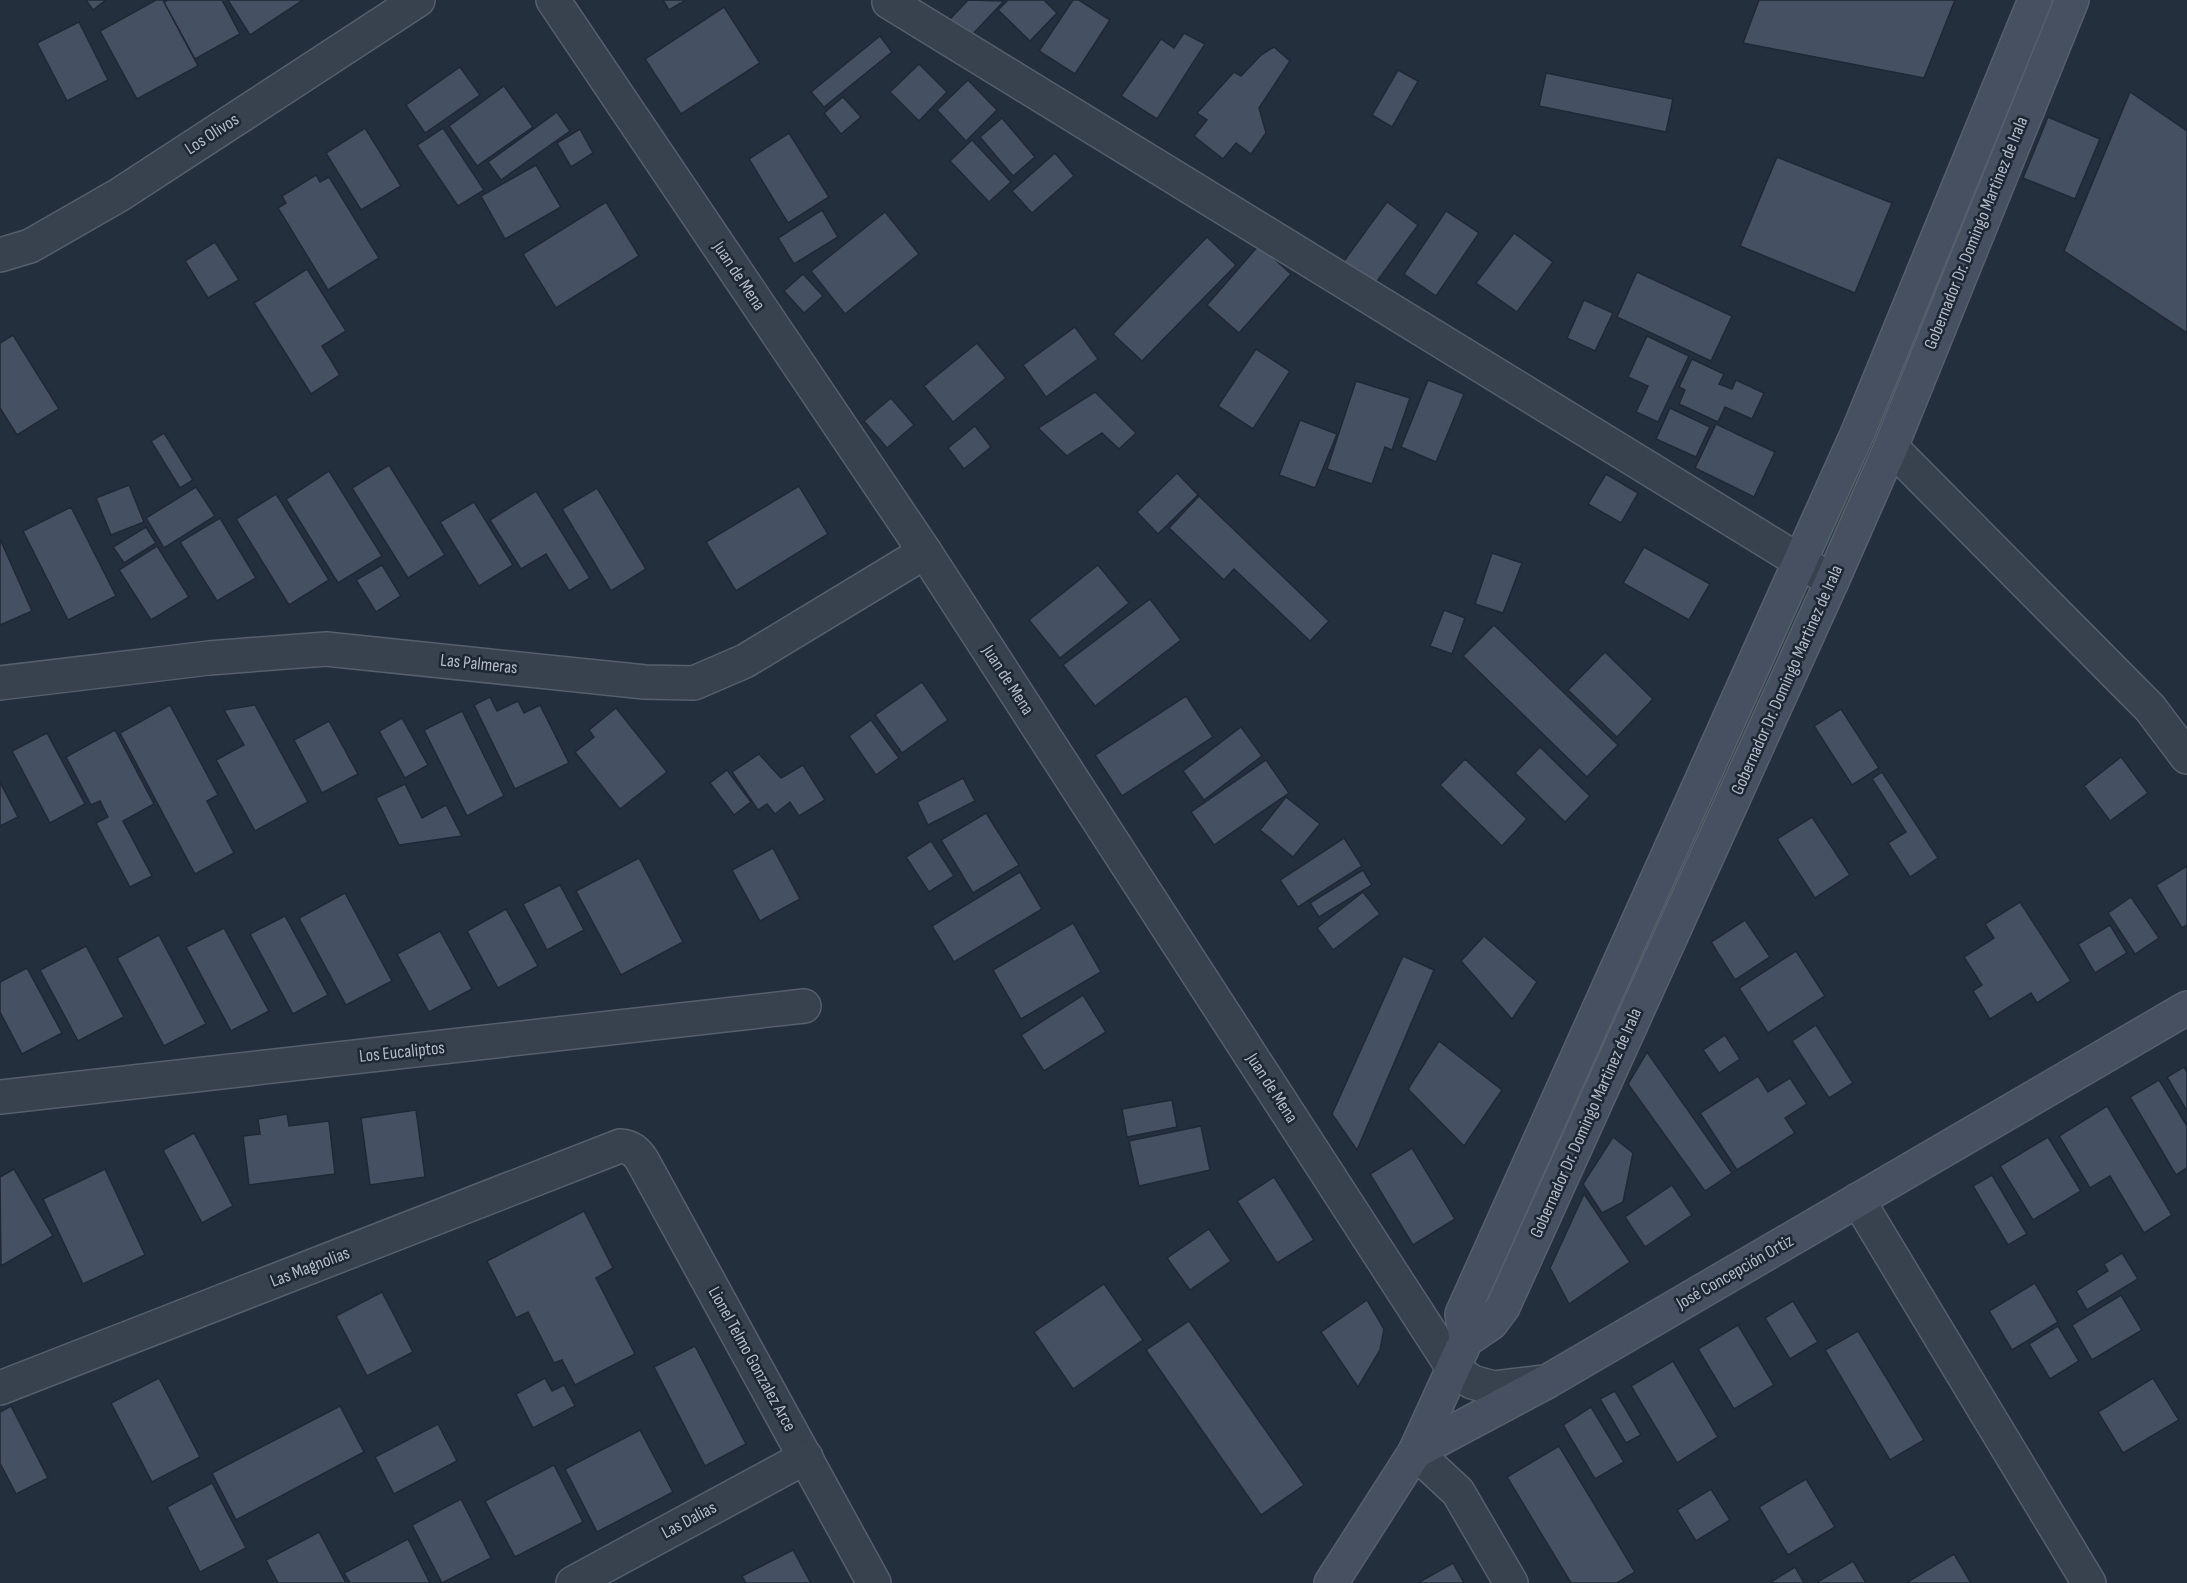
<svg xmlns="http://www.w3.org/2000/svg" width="2187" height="1583" viewBox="0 0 2187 1583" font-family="'Sofia Sans Condensed',sans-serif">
<rect width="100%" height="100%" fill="#242f3e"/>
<g fill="#263c3f">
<path d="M2052,0H2059L1890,412L1886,408Z"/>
<path d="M1865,456L1868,460L1830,545L1825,544Z"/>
<path d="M1803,593L1807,597L1487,1306L1482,1307Z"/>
</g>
<g fill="#455162" stroke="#1f2835" stroke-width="1.5">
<path d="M86,0H106L93,10Z"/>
<path d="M156,0H163L198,66L137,99L100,31Z"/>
<path d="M168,0H222L240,34L195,59L164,2Z"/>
<path d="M228,0H303L250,35Z"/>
<path d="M663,0H686L669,10Z"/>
<path d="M968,0L1004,1L969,38L950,19Z"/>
<path d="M1008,0H1044L1057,13L1030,41L998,10Z"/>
<path d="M1073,0H1079L1110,20L1075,74L1039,51Z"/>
<path d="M1759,0H1955L1924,78L1743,43Z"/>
<path d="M724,7L760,63L681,114L645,59Z"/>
<path d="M79,22L108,80L67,101L37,43Z"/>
<path d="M1184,33L1205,44L1157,119L1121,96L1161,39L1174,48Z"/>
<path d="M880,36L892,52L824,107L811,92Z"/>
<path d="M1274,47L1290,61L1259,108L1266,133L1251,154L1236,143L1223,159L1194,136L1207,120L1197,113L1234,72L1241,76L1261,55Z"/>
<path d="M919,64L947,92L919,121L890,92Z"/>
<path d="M460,67L480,95L425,133L406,105Z"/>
<path d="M1398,70L1418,81L1392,127L1372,115Z"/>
<path d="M1546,73L1673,99L1666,132L1539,106Z"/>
<path d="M968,80L997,110L966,141L937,110Z"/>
<path d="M504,86L533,127L477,166L449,126Z"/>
<path d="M2130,92L2187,131V333L2064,251Z"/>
<path d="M843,97L861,117L841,134L824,113Z"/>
<path d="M557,112L570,131L501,180L488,162Z"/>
<path d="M2048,117L2100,139L2075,199L2023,178Z"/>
<path d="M1002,118L1035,157L1013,176L980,137Z"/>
<path d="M365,128L401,186L361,210L326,153Z"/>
<path d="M443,128L484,190L458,206L417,145Z"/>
<path d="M580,129L593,153L571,167L557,143Z"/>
<path d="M789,133L829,197L788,223L749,159Z"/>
<path d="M972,140L1011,182L989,202L950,161Z"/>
<path d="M1055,153L1074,176L1032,213L1012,191Z"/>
<path d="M1777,157L1892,203L1855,293L1740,246Z"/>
<path d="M536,165L561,207L505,239L481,196Z"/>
<path d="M316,175L320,182L329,177L379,258L328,290L278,208L286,203L282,196Z"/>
<path d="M606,202L639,256L556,308L523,254Z"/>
<path d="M1387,202L1418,225L1375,284L1344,261Z"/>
<path d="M822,210L838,237L794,264L778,238Z"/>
<path d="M1446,211L1479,233L1436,296L1404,274Z"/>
<path d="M885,212L919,254L845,314L811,271Z"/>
<path d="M1514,233L1553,262L1517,312L1476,283Z"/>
<path d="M1207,237L1236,265L1142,361L1113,334Z"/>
<path d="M215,242L239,280L208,298L185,261Z"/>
<path d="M1259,245L1291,274L1239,333L1207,305Z"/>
<path d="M307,269L346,331L322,346L340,375L311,394L254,303Z"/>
<path d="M1637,272L1732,316L1711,361L1617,317Z"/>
<path d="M803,274L823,296L804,313L784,291Z"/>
<path d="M1584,300L1613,313L1595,351L1567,338Z"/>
<path d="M1075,327L1098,359L1046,397L1023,365Z"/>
<path d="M13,335L59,409L17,435L0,408V343Z"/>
<path d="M1647,336L1689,356L1658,422L1636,412L1648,386L1628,377Z"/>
<path d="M977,343L1006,378L953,422L924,386Z"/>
<path d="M1256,349L1290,371L1253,429L1218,406Z"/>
<path d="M1692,359L1724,374L1719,384L1732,389L1736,380L1764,393L1752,419L1725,407L1718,422L1679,404L1685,390L1679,387Z"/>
<path d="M1428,380L1464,394L1436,462L1401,447Z"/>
<path d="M1356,381L1410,398L1392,450L1385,447L1372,484L1327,469Z"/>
<path d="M1095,392L1136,433L1119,449L1102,433L1067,456L1038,428Z"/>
<path d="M891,398L914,425L887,448L864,421Z"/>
<path d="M1670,408L1710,427L1696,457L1656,439Z"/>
<path d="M1300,420L1337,434L1315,488L1279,475Z"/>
<path d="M1716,424L1775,452L1754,497L1695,468Z"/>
<path d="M975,426L991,447L964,469L948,448Z"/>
<path d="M164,433L193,480L180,488L151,441Z"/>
<path d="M389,465L445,555L408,578L352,488Z"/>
<path d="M329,471L382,556L338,583L286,499Z"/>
<path d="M1177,473L1198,495L1158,534L1137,512Z"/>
<path d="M1606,474L1638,493L1621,523L1588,504Z"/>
<path d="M129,485L144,522L111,535L96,498Z"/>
<path d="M799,486L828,534L736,591L706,542Z"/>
<path d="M196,487L215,516L164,548L146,518Z"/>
<path d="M597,488L646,569L611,591L562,509Z"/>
<path d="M536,491L590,578L569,591L546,554L521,569L490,520Z"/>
<path d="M276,494L329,580L289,605L236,519Z"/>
<path d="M1199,496L1329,621L1310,641L1234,569L1224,580L1169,528Z"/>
<path d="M474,502L513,565L479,586L440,522Z"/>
<path d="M71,507L116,596L68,620L23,531Z"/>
<path d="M220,518L256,578L217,601L180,542Z"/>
<path d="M146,527L156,543L124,563L113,547Z"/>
<path d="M0,539L32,611L0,625Z"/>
<path d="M157,546L189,597L151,620L119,570Z"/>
<path d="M1644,547L1710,584L1689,620L1623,583Z"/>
<path d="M1492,553L1522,563L1503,613L1475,604Z"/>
<path d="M382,565L401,596L376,612L356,580Z"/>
<path d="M1098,565L1129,603L1060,658L1029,620Z"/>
<path d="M1150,599L1181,640L1095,706L1063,665Z"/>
<path d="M1444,610L1465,618L1452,654L1430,646Z"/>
<path d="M1494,625L1618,745L1587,777L1463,656Z"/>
<path d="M1605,652L1653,699L1617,737L1568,690Z"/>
<path d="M922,682L948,720L902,753L875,715Z"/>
<path d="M1186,696L1213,737L1122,796L1095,755Z"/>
<path d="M490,697L497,711L518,701L524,713L540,705L569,763L515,789L474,705Z"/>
<path d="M170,705L218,795L207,801L234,853L195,874L120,733Z"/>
<path d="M255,705L308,802L255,831L216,760L244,745L224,710Z"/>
<path d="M616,708L667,772L620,809L575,752L594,737L589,730Z"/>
<path d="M1841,709L1879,768L1852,785L1814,726Z"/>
<path d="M462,711L504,796L467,816L424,730Z"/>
<path d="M402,718L428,765L405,778L379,731Z"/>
<path d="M871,720L899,758L876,775L849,736Z"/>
<path d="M329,721L358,774L322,793L294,740Z"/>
<path d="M1241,727L1262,756L1204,800L1183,771Z"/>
<path d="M115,730L154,804L123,821L152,876L130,887L96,823L108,817L100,801L91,805L66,757Z"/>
<path d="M47,733L85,804L50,823L12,751Z"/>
<path d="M1540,747L1590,796L1565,822L1515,773Z"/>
<path d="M759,754L781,778L803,765L825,800L799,816L790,802L775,814L767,804L758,810L732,772Z"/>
<path d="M2121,757L2148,793L2110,821L2084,786Z"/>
<path d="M1465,759L1527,819L1502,846L1440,785Z"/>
<path d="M1266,760L1289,793L1214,845L1191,812Z"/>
<path d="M727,770L751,802L734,815L710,783Z"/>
<path d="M1882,772L1938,858L1910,877L1888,843L1906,832L1872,779Z"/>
<path d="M963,778L975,801L928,825L917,802Z"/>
<path d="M0,782L18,817L0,826Z"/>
<path d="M405,784L422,818L446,805L462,836L399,845L376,798Z"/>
<path d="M1286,797L1320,824L1293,857L1260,830Z"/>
<path d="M986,813L1019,865L973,893L941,840Z"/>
<path d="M1812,817L1850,875L1815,898L1777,839Z"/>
<path d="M1344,838L1362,866L1298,907L1280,880Z"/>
<path d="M931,841L954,876L929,892L906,857Z"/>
<path d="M773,848L800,899L760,921L732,870Z"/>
<path d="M639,858L683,942L621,975L576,891Z"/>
<path d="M2187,866V925L2182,928L2156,885Z"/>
<path d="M1363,870L1372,885L1319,917L1310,903Z"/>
<path d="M1020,872L1042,909L954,962L932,926Z"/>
<path d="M560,885L584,930L547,950L523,904Z"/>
<path d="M1363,892L1380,914L1333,950L1317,928Z"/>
<path d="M345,893L392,981L346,1005L299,918Z"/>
<path d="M2131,897L2159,938L2135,954L2108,913Z"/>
<path d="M2020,902L2071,981L2037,1003L2031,993L1990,1019L1973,991L1982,985L1964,957L1994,938L1985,924Z"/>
<path d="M506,909L538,966L498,988L467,931Z"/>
<path d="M285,916L328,995L293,1014L250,934Z"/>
<path d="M1745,920L1770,957L1735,980L1711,942Z"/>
<path d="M1073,923L1101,972L1021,1019L993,970Z"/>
<path d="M2110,925L2127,953L2095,973L2078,944Z"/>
<path d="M224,928L269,1011L231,1031L186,947Z"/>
<path d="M440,931L472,989L429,1012L397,954Z"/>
<path d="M159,935L206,1024L164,1046L117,958Z"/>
<path d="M1484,936L1537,982L1512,1019L1461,961Z"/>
<path d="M86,946L124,1017L78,1041L40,970Z"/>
<path d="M1796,951L1825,996L1768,1033L1739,988Z"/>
<path d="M1403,956L1434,970L1357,1150L1332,1114Z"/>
<path d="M27,968L62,1033L22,1054L0,1012V982Z"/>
<path d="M1083,995L1106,1032L1044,1071L1021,1035Z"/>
<path d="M1816,1025L1853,1083L1829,1098L1792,1041Z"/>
<path d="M1725,1035L1740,1059L1719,1073L1703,1050Z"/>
<path d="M1439,1041L1502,1090L1464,1146L1408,1089Z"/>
<path d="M1647,1052L1732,1173L1705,1191L1628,1084Z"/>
<path d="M2184,1067L2187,1072V1111L2167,1077Z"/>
<path d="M1758,1076L1768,1092L1790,1078L1807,1104L1785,1118L1795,1133L1737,1170L1700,1113Z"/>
<path d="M2159,1080L2187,1126V1168L2176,1175L2130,1097Z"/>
<path d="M1172,1100L1177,1127L1127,1137L1122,1109Z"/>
<path d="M2107,1106L2172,1215L2144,1233L2110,1176L2090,1188L2059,1136Z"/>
<path d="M416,1110L425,1177L370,1185L361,1118Z"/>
<path d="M287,1114L289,1126L329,1121L335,1174L249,1185L243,1136L260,1134L258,1119Z"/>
<path d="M1201,1126L1210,1170L1139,1186L1129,1141Z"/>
<path d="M194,1133L233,1206L202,1223L163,1150Z"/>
<path d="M1613,1137L1633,1153L1623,1202L1602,1213L1583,1184Z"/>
<path d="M2048,1137L2081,1191L2033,1220L2000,1166Z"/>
<path d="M1412,1148L1455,1219L1413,1245L1370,1174Z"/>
<path d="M14,1169L53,1236L1,1266L0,1177Z"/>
<path d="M105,1169L145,1255L83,1284L43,1199Z"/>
<path d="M1992,1175L2027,1234L2008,1245L1973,1186Z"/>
<path d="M1274,1177L1314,1240L1277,1263L1237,1201Z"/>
<path d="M1672,1185L1692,1215L1645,1247L1625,1217Z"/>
<path d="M1584,1194L1630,1262L1569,1304L1550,1268Z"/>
<path d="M584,1211L613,1268L596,1278L635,1354L575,1385L562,1360L554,1363L528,1312L516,1318L487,1261Z"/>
<path d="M1209,1229L1231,1261L1190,1290L1167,1258Z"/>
<path d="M2122,1253L2138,1279L2087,1310L2076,1291L2108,1271L2104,1264Z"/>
<path d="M2035,1283L2058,1322L2012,1350L1989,1311Z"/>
<path d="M1104,1284L1143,1340L1073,1389L1034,1332Z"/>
<path d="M382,1292L413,1352L367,1376L336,1316Z"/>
<path d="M2121,1295L2142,1330L2092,1360L2072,1325Z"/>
<path d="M1367,1300L1384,1329L1380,1350L1358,1387L1321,1332Z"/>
<path d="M1793,1301L1818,1342L1790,1359L1765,1318Z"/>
<path d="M1189,1321L1304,1485L1261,1515L1146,1350Z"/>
<path d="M1738,1325L1774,1385L1734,1409L1698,1349Z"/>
<path d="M2058,1326L2079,1361L2050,1379L2029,1344Z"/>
<path d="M1858,1331L1924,1440L1890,1460L1825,1350Z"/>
<path d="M695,1346L746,1444L705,1466L654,1367Z"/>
<path d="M1673,1361L1718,1437L1677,1463L1631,1386Z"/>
<path d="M159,1378L200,1457L152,1482L111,1403Z"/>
<path d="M545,1378L552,1391L564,1385L575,1406L533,1428L516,1394Z"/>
<path d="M2153,1378L2179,1420L2123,1453L2098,1412Z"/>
<path d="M1615,1391L1641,1435L1626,1443L1600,1399Z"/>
<path d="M11,1406L48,1478L16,1494L0,1463V1412Z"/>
<path d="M340,1406L364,1452L236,1520L212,1473Z"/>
<path d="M1591,1407L1624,1462L1595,1479L1563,1425Z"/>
<path d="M438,1424L457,1461L394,1494L375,1457Z"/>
<path d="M640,1430L673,1492L597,1532L565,1469Z"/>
<path d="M1559,1446L1635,1572L1617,1583H1571L1507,1477Z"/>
<path d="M554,1465L583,1522L515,1557L485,1501Z"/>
<path d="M1806,1479L1835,1527L1788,1555L1759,1507Z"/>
<path d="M212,1483L246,1548L200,1572L167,1507Z"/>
<path d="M1711,1489L1730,1520L1696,1541L1677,1510Z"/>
<path d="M461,1499L491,1558L442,1583L412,1525Z"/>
<path d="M319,1532L346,1583H278L266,1560Z"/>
<path d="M408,1539L430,1583H350L344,1573Z"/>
<path d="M793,1550L811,1583H746L742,1576Z"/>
<path d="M1954,1554L1971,1583H1906Z"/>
<path d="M1853,1561L1866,1583H1816Z"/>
<path d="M1453,1563L1464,1583H1418Z"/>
<path d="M1795,1567L1804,1583H1772L1771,1582Z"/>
</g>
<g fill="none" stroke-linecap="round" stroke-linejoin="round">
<g stroke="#565f6c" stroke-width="36">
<g id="street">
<path d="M553,0L925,552L1453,1368L1472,1382L1494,1388L1545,1382"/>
<path d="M889,2L1832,581"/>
<path d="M0,255L30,246L119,195L418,0"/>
<path d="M1891,447L2150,708L2187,757"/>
<path d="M0,683L209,658L326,649L645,682L694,683L745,661L925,552"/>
<path d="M0,1097L804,1006"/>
<path d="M1858,1200L2089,1583"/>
<path d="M0,1388L620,1146C631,1147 636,1151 642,1160L874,1583"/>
<path d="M1415,1452L1458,1492L1511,1583"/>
<path d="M573,1583L806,1457"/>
</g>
</g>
<g stroke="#565f6c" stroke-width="36">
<g id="secondary">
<path d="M1466,1340L1462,1314L1858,432L2035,0"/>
<path d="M1415,1452L1548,1381L2187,1008"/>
<path d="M1331,1583L1415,1452L1466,1340L1491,1323L1503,1307L1832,581L1891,447L2072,0"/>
</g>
</g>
<use href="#street" stroke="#38414e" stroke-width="33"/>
<use href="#secondary" stroke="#465061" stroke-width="33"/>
</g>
<g text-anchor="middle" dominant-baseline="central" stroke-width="5" stroke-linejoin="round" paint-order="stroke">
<g font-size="18" fill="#b4bcc9" stroke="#1d2633">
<text transform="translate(212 134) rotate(-33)">Los Olivos</text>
<text transform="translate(1976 233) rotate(-68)">Gobernador Dr. Domingo Martinez de Irala</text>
<text transform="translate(739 276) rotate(56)">Juan de Mena</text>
<text transform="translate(479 664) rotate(6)">Las Palmeras</text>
<text transform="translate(1008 680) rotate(57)">Juan de Mena</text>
<text transform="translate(1787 680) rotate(-66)">Gobernador Dr. Domingo Martinez de Irala</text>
<text transform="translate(402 1052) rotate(-6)">Los Eucaliptos</text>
<text transform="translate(1272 1088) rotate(57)">Juan de Mena</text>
<text transform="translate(1586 1123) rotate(-66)">Gobernador Dr. Domingo Martinez de Irala</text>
<text transform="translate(310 1267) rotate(-21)">Las Magnolias</text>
<text transform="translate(1735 1272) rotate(-30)">José Concepción Ortiz</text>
<text transform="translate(752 1359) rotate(61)">Lionel Telmo Gonzalez Arce</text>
<text transform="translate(689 1520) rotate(-28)">Las Dalias</text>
</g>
</g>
</svg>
